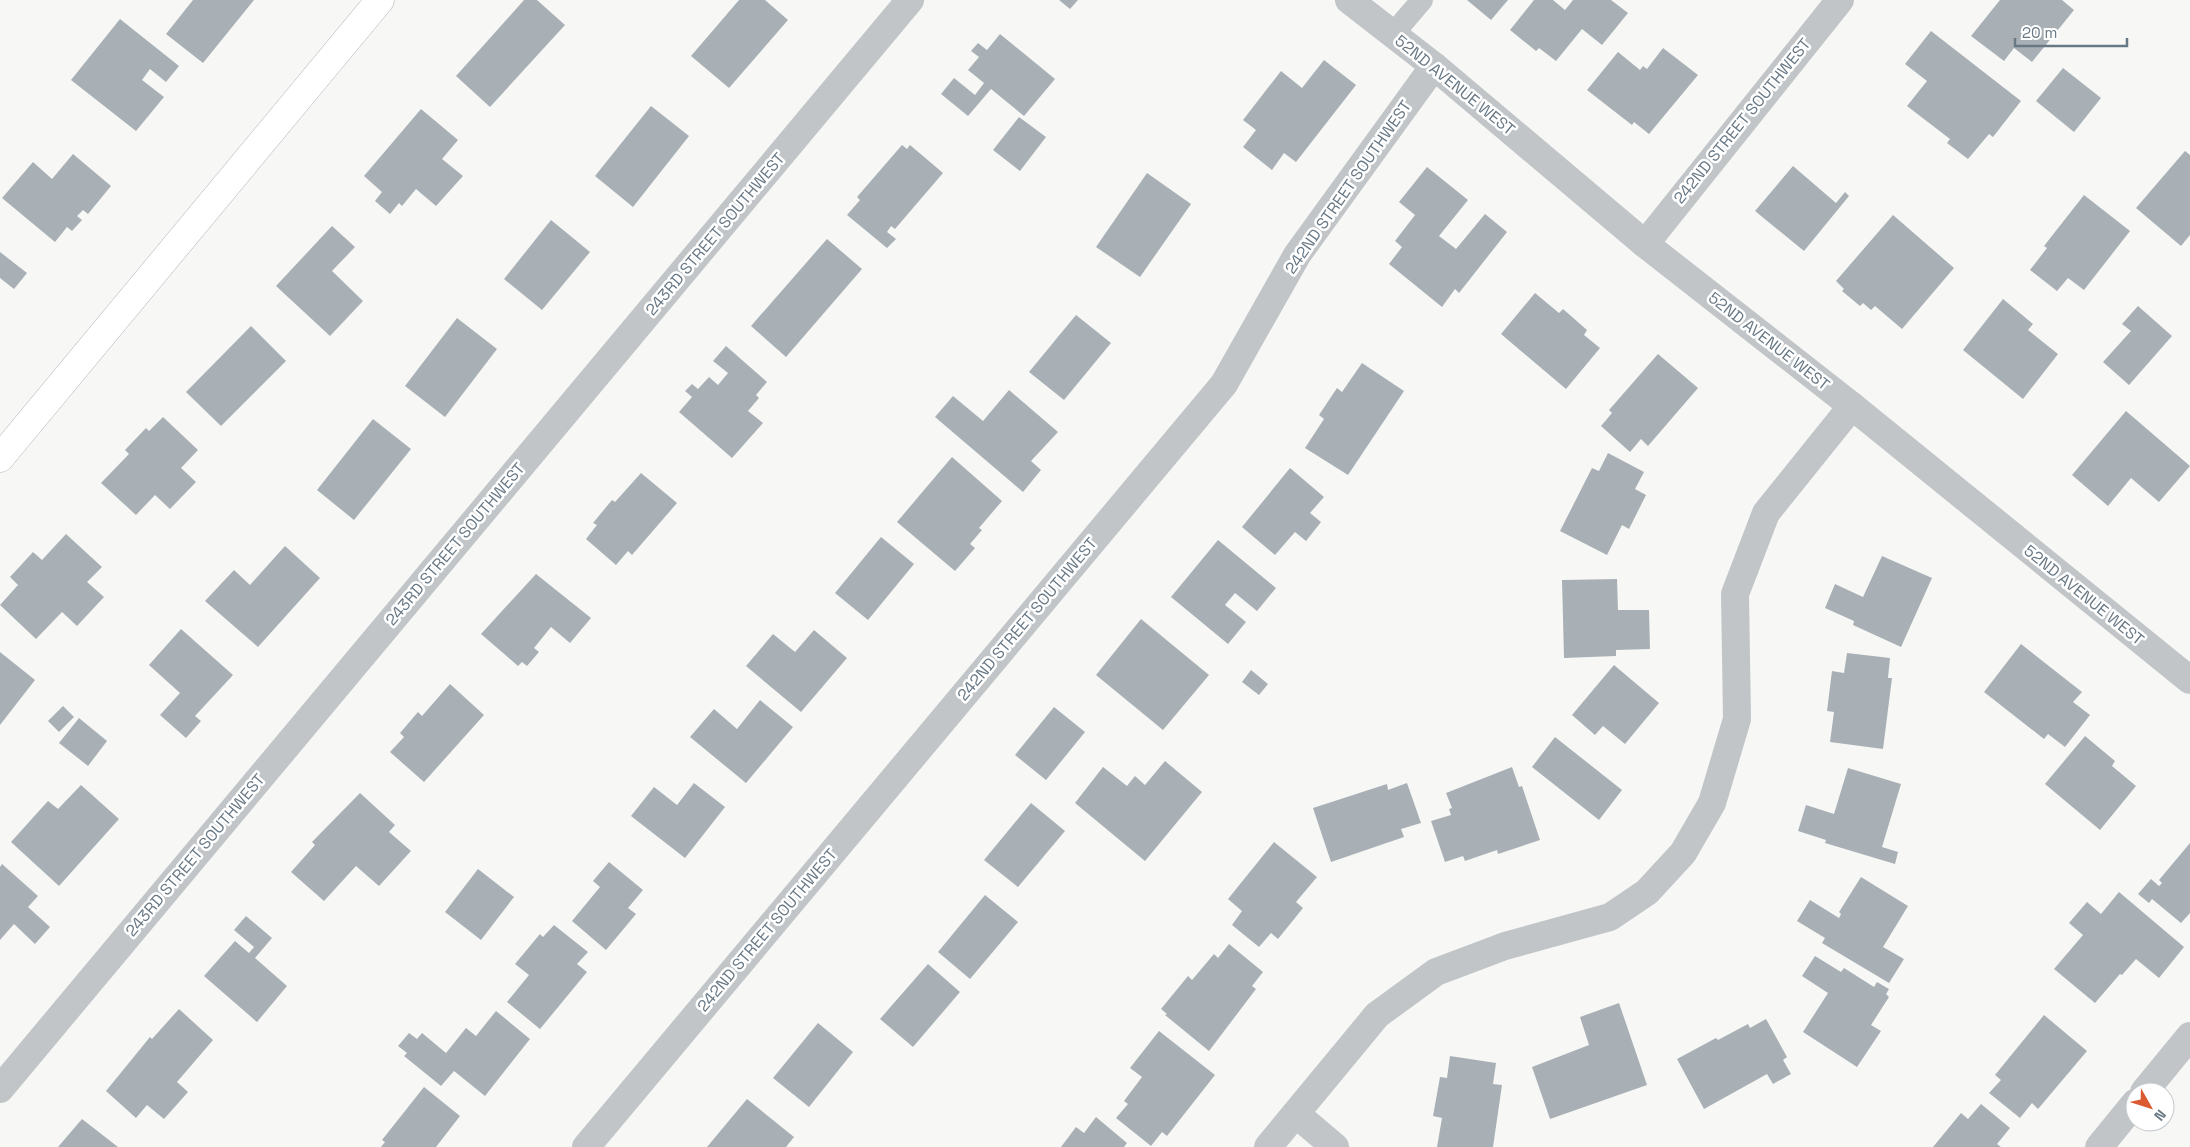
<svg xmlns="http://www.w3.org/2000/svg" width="2190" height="1147" viewBox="0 0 2190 1147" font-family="'Space Grotesk',sans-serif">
<rect width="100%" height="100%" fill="#f7f8f5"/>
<g fill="#a8b0b6">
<path d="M193,0H254L203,63L166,34Z"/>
<path d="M524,0H537L565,25L490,107L456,76Z"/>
<path d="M739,0H765L788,20L729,88L691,56Z"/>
<path d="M1059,0H1078L1070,9Z"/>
<path d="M1467,0H1508L1491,20Z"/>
<path d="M1534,0H1553L1565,10L1573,0H1611L1628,13L1602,45L1582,29L1556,61L1539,48L1536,51L1510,30Z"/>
<path d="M2000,0H2062L2074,10L2032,62L2014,48L2004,61L1971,36Z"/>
<path d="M120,19L179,66L166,82L150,69L142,80L164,97L136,131L71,80Z"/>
<path d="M1931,31L2021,101L1993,137L1989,134L1968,159L1947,143L1950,139L1907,106L1927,81L1905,64Z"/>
<path d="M1000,34L1055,79L1024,116L991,89L968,116L941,94L954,78L975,95L984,83L968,70L979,57L971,51L978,43L987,50Z"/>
<path d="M1663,48L1698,75L1649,134L1634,122L1632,125L1587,90L1618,52L1640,70L1643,66L1647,69Z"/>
<path d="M1324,60L1356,85L1296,162L1284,153L1272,170L1243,147L1256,130L1243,120L1281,71L1302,88Z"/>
<path d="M2063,68L2101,98L2074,132L2036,101Z"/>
<path d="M651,106L689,136L633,207L595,176Z"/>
<path d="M421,109L458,140L442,159L463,176L436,206L416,189L402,206L399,203L390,214L375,201L382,192L364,176Z"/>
<path d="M1019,117L1046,137L1020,171L993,150Z"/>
<path d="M902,145L907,149L910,145L943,173L895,229L891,226L887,232L896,239L887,248L847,215L860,200L857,197Z"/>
<path d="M2185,151L2190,155V235L2181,246L2136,208Z"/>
<path d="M73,154L111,186L88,214L83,210L77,216L82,220L72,231L67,227L55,242L2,198L33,162L52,179Z"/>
<path d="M1793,166L1836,203L1845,192L1849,196L1804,251L1755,211Z"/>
<path d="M1427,167L1468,200L1439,236L1456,249L1485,214L1507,232L1459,293L1455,289L1442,307L1389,264L1402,247L1395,241L1415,215L1399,202Z"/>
<path d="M1147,173L1191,204L1140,277L1096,247Z"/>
<path d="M2084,195L2130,231L2084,290L2068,278L2057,291L2030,270L2047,248L2044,246Z"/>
<path d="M1893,215L1954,268L1902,329L1875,306L1871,310L1863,303L1860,306L1842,291L1844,289L1836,281Z"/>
<path d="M551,220L590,252L542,310L504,279Z"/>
<path d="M332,226L355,247L332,271L363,301L330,336L276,286Z"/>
<path d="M827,239L862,269L786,357L751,326Z"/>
<path d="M0,252L27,273L14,289L0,278Z"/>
<path d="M1535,293L1559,313L1563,309L1587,330L1584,335L1600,348L1566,389L1501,334Z"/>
<path d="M2003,299L2033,324L2028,330L2058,354L2023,399L1963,350Z"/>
<path d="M2138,306L2172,336L2129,385L2103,362L2131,331L2122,324Z"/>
<path d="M1076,315L1111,343L1064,400L1029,372Z"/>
<path d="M457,318L497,349L445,417L405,386Z"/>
<path d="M251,326L286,361L221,426L186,392Z"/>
<path d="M726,346L767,382L756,395L759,398L748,411L763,423L732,458L679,412L692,397L685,391L692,384L698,389L709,377L718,385L728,373L713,361Z"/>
<path d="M1658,354L1698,388L1648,446L1641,439L1630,452L1601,426L1612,413L1609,410Z"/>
<path d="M1362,363L1404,391L1348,475L1305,448L1324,419L1319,415L1337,388L1342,392Z"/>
<path d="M1009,390L1058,432L1031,461L1041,470L1023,492L935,417L953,396L983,421Z"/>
<path d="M2126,411L2190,466L2159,502L2131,478L2108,506L2072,475Z"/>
<path d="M163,417L198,450L181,468L196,482L170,509L155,495L136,515L101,483L129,454L125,450L146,428L149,431Z"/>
<path d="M373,419L411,449L354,520L317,490Z"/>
<path d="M1608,453L1644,472L1635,489L1646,495L1629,529L1622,525L1607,555L1560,531L1592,468L1599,471Z"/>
<path d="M952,457L1002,501L979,528L982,530L970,544L975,548L955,571L897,522Z"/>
<path d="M1290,468L1324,497L1310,513L1321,522L1306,541L1295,532L1275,555L1242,527Z"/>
<path d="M641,473L677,503L632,555L628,551L616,565L586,539L597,525L593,523L612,500L615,502Z"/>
<path d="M66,534L102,567L87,582L104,597L77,626L62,612L36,639L0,605L18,585L10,577L33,552L42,560Z"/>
<path d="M881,537L914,564L868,620L835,593Z"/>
<path d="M1218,540L1276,588L1257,611L1235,593L1225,605L1246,622L1228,644L1171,597Z"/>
<path d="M285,546L320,578L258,647L205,601L234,570L250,585Z"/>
<path d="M1882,556L1932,578L1901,647L1853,625L1854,621L1825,608L1835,584L1863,597Z"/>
<path d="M536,574L591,618L570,643L551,627L534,648L539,652L527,666L522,662L518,666L481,634Z"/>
<path d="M1617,579L1618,610H1649L1650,649L1616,650V656L1564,658L1562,580Z"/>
<path d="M1141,619L1209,675L1163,730L1096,675Z"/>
<path d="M181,629L233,675L195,716L201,721L186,738L160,715L180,693L149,665Z"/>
<path d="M814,630L847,658L801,712L746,666L773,634L795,652Z"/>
<path d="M2021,644L2082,692L2073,702L2090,715L2065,747L2048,734L2044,739L1984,692Z"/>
<path d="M0,652L35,680L0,725Z"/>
<path d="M1847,653L1890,658L1888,678H1892L1883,749L1830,742L1834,712L1827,711L1832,671L1844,673Z"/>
<path d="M1614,665L1659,703L1625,744L1603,726L1595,735L1572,715Z"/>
<path d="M1251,670L1268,684L1259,695L1242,682Z"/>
<path d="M450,684L484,715L424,782L390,752L404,737L400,733L418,712L422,716Z"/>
<path d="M760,700L793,727L746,783L690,737L714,709L737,729Z"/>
<path d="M63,706L74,717L59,732L48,721Z"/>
<path d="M1054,707L1085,732L1046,780L1015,755Z"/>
<path d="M79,718L107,741L88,766L59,743Z"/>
<path d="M2085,736L2115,761L2112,766L2136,786L2100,830L2045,784Z"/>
<path d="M1555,737L1622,790L1599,820L1532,767Z"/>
<path d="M1165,761L1202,792L1145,861L1075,803L1103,767L1127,786L1135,776L1145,785Z"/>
<path d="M1512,767L1519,787L1522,786L1540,840L1498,854L1497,850L1465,861L1463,856L1445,862L1431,821L1451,815L1449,809L1452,808L1446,793Z"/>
<path d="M1848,768L1901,784L1882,847L1898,852L1895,864L1825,843L1826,840L1798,831L1806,805L1834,814Z"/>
<path d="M694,783L725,807L685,858L631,816L654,787L677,805Z"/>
<path d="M1407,783L1421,823L1401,829L1404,837L1331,862L1313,808L1387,784L1388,790Z"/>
<path d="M81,785L119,819L59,886L11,842L48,801L58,809Z"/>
<path d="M360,793L395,825L389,832L411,851L379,886L356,866L324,901L291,872L315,845L312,842Z"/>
<path d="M1031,803L1065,831L1018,887L984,860Z"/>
<path d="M1274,842L1317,877L1296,902L1303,908L1278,939L1271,933L1259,947L1232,925L1242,911L1228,899Z"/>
<path d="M2190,843V913L2181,923L2152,899L2149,903L2138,894L2151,879L2159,886L2162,883L2159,880Z"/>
<path d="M609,862L643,890L628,908L636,914L606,950L572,921L600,887L593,881Z"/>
<path d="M2,864L38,896L28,907L50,927L35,944L14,924L0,940V867Z"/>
<path d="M478,869L514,897L481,940L445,912Z"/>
<path d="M1861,877L1908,906L1883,947L1904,959L1889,983L1822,943L1825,938L1797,921L1810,900L1839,918L1841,914L1839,912Z"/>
<path d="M2119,892L2184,947L2159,978L2136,959L2122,975L2120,974L2095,1003L2054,969L2083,935L2069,923L2087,902L2101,914Z"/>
<path d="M985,895L1018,922L970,979L938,952Z"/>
<path d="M246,916L272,938L255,958L287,986L257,1022L204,976L235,941L249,953L254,947L234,930Z"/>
<path d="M554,925L588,952L577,964L587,972L540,1029L507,1002L529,975L515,964L540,934L543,937Z"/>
<path d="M1229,944L1263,972L1252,986L1256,989L1209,1051L1165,1015L1167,1014L1161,1009L1188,976L1192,980L1214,954L1218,958Z"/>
<path d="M1815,956L1841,972L1844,968L1874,987L1877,982L1889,989L1886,994L1889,997L1871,1025L1881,1031L1857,1067L1803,1032L1828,993L1802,976Z"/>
<path d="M928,964L960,992L913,1047L880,1019Z"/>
<path d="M1619,1003L1647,1085L1550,1119L1532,1067L1589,1045L1580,1017Z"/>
<path d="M179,1009L213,1040L177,1082L188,1092L164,1119L147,1105L136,1118L106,1091L150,1037L152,1039Z"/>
<path d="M496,1011L530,1039L485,1096L454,1071L441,1086L404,1056L407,1053L398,1046L409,1033L417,1039L422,1033L446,1053L466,1028L476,1036Z"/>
<path d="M2044,1015L2087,1051L2038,1109L2032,1103L2020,1118L1989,1093L2001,1080L1995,1075Z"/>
<path d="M1766,1019L1787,1057L1783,1060L1791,1074L1773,1084L1767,1074L1704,1109L1677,1059L1716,1038L1718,1040L1748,1024L1750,1028Z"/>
<path d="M818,1023L853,1052L809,1107L773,1078Z"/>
<path d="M1159,1031L1215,1075L1167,1136L1162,1132L1151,1146L1116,1118L1128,1104L1124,1101L1142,1077L1130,1068Z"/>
<path d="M1450,1056L1496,1063L1493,1084L1502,1085L1493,1147H1437L1442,1118L1433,1116L1440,1077L1447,1078Z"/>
<path d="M424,1087L460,1116L436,1147H381L385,1142L382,1140Z"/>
<path d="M747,1099L794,1137L786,1147H707Z"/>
<path d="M1981,1104L2010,1128L1997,1144L2001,1147H1933L1961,1113L1968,1119Z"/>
<path d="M1096,1117L1127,1143L1124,1147H1061L1076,1127L1084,1133Z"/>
<path d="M82,1119L118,1147H58Z"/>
</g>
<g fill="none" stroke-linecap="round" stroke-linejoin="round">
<g stroke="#b3b9bd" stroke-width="29">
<path id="secondary" d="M0,458L380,0"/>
</g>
<path stroke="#c1c5c8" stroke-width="22" d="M1393,34L1422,0"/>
<g stroke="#c1c5c8" stroke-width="28">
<path d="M1349,0L1434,66L1645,244L1852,406L2190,680"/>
<path d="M1645,244L1840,0"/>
<path d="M0,1089L910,0"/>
<path d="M2144,1092L2190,1036"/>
<path d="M1296,1114L1335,1147"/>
<path d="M586,1147L1224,384L1297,255L1434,66"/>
<path d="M1268,1147L1377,1015L1436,972L1505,946L1610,917L1647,892L1683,853L1712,803L1737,719L1735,594L1766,513L1852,406"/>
<path d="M2099,1147L2135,1103"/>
</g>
<use href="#secondary" stroke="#fff" stroke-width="28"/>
</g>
<g text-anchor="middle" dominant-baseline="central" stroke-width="5" stroke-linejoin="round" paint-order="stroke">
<g font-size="16" fill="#687885" stroke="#fff">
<text transform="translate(1455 85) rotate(39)">52ND AVENUE WEST</text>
<text transform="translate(1742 121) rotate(-51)">242ND STREET SOUTHWEST</text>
<text transform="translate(1348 187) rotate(-55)">242ND STREET SOUTHWEST</text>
<text transform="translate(715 234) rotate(-50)">243RD STREET SOUTHWEST</text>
<text transform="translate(1769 341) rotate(38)">52ND AVENUE WEST</text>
<text transform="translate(455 544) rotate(-50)">243RD STREET SOUTHWEST</text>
<text transform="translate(2084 595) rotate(39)">52ND AVENUE WEST</text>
<text transform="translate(1027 619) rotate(-50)">242ND STREET SOUTHWEST</text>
<text transform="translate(195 855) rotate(-50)">243RD STREET SOUTHWEST</text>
<text transform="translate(767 930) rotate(-50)">242ND STREET SOUTHWEST</text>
</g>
</g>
<g transform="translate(2150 1107) rotate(129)"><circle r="24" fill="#ffffff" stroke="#c3c9ce"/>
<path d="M0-4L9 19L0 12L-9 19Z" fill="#dc5a31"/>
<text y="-8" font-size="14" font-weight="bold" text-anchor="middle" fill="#687885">N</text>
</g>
<path d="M2015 38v8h112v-8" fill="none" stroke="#687885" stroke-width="2.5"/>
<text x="2022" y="38" font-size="15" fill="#687885" stroke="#ffffff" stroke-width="4" paint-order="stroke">20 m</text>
</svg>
